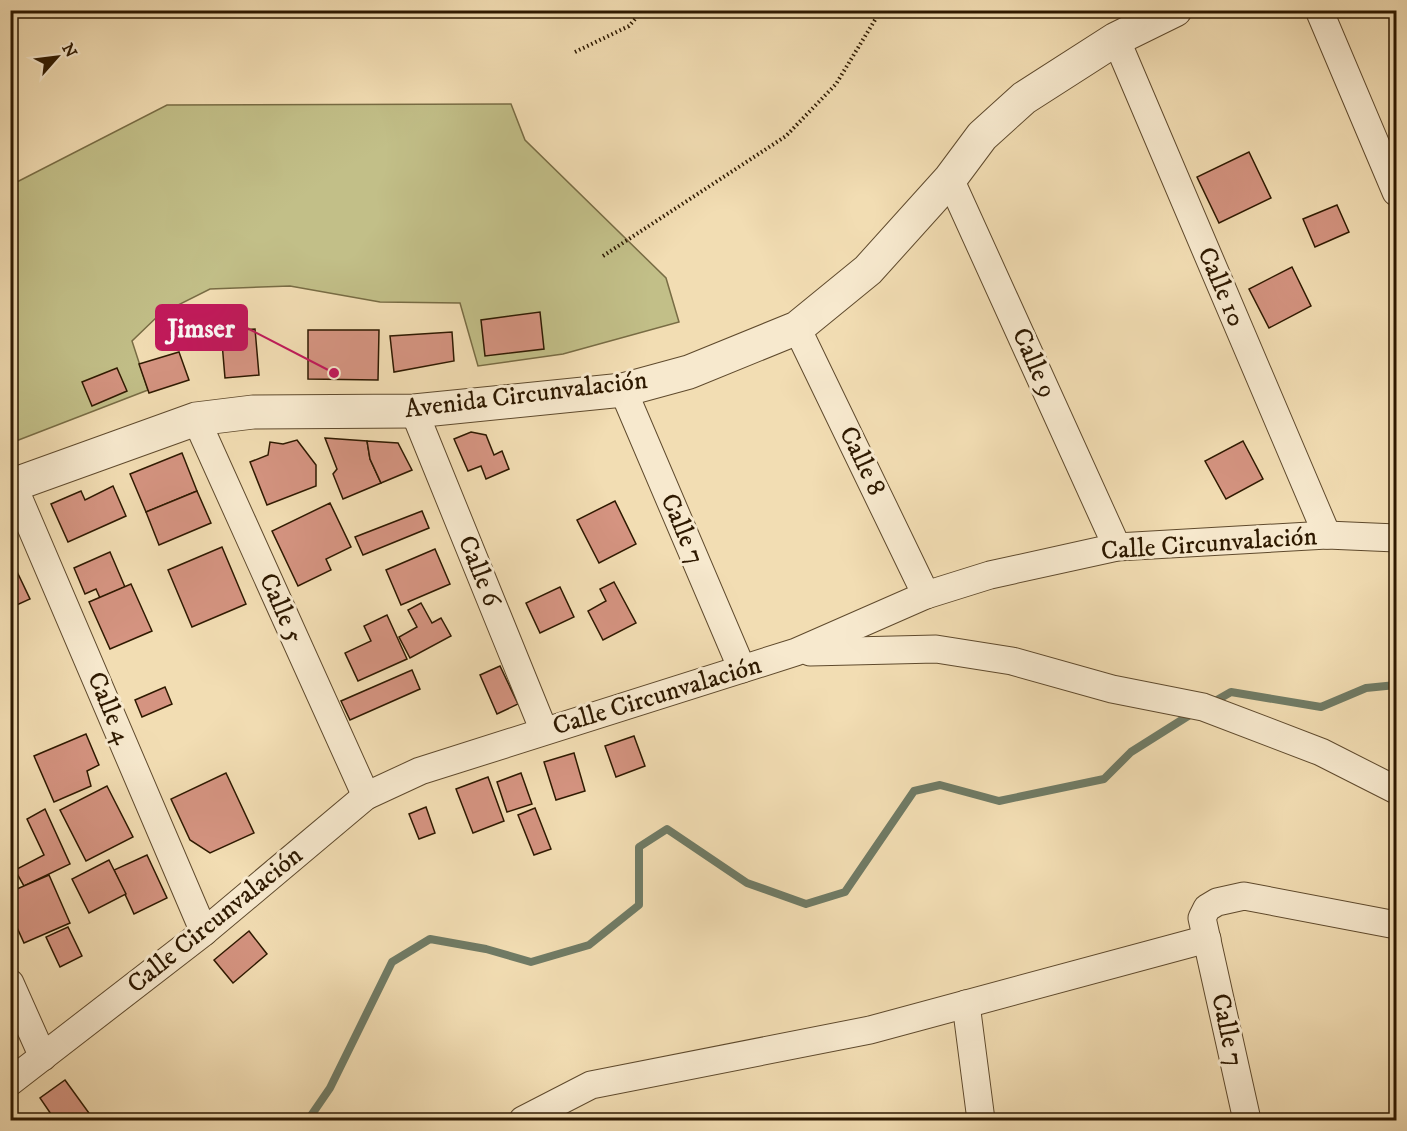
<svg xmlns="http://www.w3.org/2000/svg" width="1407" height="1131" viewBox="0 0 1407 1131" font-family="'IM FELL DW Pica',serif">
<rect width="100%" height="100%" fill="#f2ddb3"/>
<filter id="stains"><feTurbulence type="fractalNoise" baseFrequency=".00333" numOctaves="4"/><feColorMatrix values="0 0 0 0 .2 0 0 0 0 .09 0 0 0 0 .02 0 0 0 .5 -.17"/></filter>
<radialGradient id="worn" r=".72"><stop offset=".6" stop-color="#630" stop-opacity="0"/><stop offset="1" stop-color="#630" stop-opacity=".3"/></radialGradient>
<path fill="#c2bf88" stroke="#786c44" stroke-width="1.5" d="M511,104L525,140L666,278L679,322L563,354L478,366L460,303L380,302L290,286L210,289L160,314L132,341L148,390L16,441L11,429V185L167,105Z"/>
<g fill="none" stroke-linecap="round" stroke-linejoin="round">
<g stroke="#707b65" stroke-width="8">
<path d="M1210,704L1231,692L1321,707L1366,688L1396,685"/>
<path d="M308,1120L330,1088L392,962L430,939L486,949L531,962L589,945L639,905V847L667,829L747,883L806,904L845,892L914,791L940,785L999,801L1104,779L1131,752L1196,711"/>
</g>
</g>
<g fill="#d59481" stroke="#2e1900" stroke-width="1.5">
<path d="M1249,152L1271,198L1219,223L1197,177Z"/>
<path d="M1337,205L1349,232L1315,247L1303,219Z"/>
<path d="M1292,267L1311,306L1269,328L1249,289Z"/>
<path d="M540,312L544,349L485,356L481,320Z"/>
<path d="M255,329L259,375L225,378L221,331Z"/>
<path d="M308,330H379L378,380L308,379Z"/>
<path d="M452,332L454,361L394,372L390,336Z"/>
<path d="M179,352L189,380L149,393L139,364Z"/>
<path d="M117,368L127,391L92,406L82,382Z"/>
<path d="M471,432L486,435L494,455L502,451L509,469L486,479L481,466L468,471L454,439Z"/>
<path d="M325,438L367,441L370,459L381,483L343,499L333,474L337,469Z"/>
<path d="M297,440L316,465V486L267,505L250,462L268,455L270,442L283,444Z"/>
<path d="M367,441L398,443L412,470L381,483L370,459Z"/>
<path d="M1243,441L1263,479L1226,499L1205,461Z"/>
<path d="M182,453L197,491L146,512L130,474Z"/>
<path d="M113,486L126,516L68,542L51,504L81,491L85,500Z"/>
<path d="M197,491L211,523L159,545L146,512Z"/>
<path d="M615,501L636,544L599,563L577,520Z"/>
<path d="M330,503L351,547L326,559L331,570L298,586L272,531Z"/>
<path d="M422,511L429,528L363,555L355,537Z"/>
<path d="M222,547L246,604L192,627L168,570Z"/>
<path d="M435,549L450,584L401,605L386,570Z"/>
<path d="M110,552L125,587L100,598L96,589L85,594L74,568Z"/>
<path d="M10,557L30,599L10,608Z"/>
<path d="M614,582L636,623L603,640L588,611L606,601L600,589Z"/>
<path d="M131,584L152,631L110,649L89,602Z"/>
<path d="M560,587L574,617L540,633L526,603Z"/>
<path d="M421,603L432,623L441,618L451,636L410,658L399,637L417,627L408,610Z"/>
<path d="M387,615L407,659L358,681L345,653L371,641L364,626Z"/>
<path d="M500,666L518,704L497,714L480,675Z"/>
<path d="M412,670L420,689L350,720L341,701Z"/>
<path d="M165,687L172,704L142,717L135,700Z"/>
<path d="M86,734L99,765L87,771L91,786L54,802L34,756Z"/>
<path d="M634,736L645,766L616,777L605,746Z"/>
<path d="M574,753L585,791L556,800L544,762Z"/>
<path d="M226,773L254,833L210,853L190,840L171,799Z"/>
<path d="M521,773L532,804L507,812L497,782Z"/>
<path d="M488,777L504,821L473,833L456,789Z"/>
<path d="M107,786L133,837L86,861L60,810Z"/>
<path d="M426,807L435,833L419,839L409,814Z"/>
<path d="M535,808L551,849L534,855L518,815Z"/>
<path d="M45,809L70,864L24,886L15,870L44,855L27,819Z"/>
<path d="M147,855L167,898L134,914L114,870Z"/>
<path d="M109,860L126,894L89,913L72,879Z"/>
<path d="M49,875L70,923L24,943L10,912V892Z"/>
<path d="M68,927L82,956L60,967L46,937Z"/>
<path d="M249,931L267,954L233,983L214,960Z"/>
<path d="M65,1080L94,1120H55L40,1098Z"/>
</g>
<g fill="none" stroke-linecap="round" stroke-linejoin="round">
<g stroke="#5f4a2d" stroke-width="29">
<g id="minor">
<path d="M1319,10L1396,192"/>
<path d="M1116,39L1327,535"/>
<path d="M950,179L1117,547"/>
<path d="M797,328L926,595"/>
<path d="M623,390L742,669"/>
<path d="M414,411L544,731"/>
<path d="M196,419L366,796"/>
<path d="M13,485L204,932"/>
<path d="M810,652L936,649L1012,661L1112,689L1203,707L1321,752L1396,790"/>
<path d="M10,983L43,1057"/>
<path d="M966,1004L981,1120"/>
<path d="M10,1082L204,932L366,796L420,771L796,652L926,595L990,575L1117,547L1327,535L1396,538"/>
<path d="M523,1120L591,1085L870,1030L1207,939"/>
<path d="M1247,1120L1202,918L1207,908L1217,902L1244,896L1396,925"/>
</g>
</g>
<g stroke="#5f4a2d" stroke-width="35">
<path id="tertiary" d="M10,486L196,419L253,412L414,411L623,390L689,372L797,328L868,270L950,179L982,136L1024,98L1116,39L1175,10"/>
</g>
<g stroke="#2e1900" stroke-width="4" stroke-dasharray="1.5 3" stroke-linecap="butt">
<path d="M575,52L629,26L643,10"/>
<path d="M603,256L786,136L836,84L881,10"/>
</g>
<use href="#minor" stroke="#f7e9ce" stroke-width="27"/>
<use href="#tertiary" stroke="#f7e9ce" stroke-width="33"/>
</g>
<g text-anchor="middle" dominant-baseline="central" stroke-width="6" stroke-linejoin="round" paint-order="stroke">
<g font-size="26" fill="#2e1900" stroke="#f7e9ce">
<text transform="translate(1221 287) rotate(67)">Calle 10</text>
<text transform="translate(1034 363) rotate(66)">Calle 9</text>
<text transform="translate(526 395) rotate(-7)">Avenida Circunvalación</text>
<text transform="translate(862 461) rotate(64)">Calle 8</text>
<text transform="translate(682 529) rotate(67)">Calle 7</text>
<text transform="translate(1209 544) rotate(-4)">Calle Circunvalación</text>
<text transform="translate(479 571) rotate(68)">Calle 6</text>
<text transform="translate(281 608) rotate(66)">Calle 5</text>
<text transform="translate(657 696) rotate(-17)">Calle Circunvalación</text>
<text transform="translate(109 708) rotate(67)">Calle 4</text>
<text transform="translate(215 920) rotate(-39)">Calle Circunvalación</text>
<text transform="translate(1227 1030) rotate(78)">Calle 7</text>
</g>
</g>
<path fill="none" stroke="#c2185b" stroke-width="2" d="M334 373L247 328"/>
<circle fill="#c2185b" stroke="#f7e9ce" stroke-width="2" cx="334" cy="373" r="6"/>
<rect fill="#c2185b" stroke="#c2185b" stroke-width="2" x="156" y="305" width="91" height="45" rx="6"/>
<g font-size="27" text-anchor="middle" font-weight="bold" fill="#fff">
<text x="201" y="337">Jimser</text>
</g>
<rect width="1407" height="1131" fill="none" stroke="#f2ddb3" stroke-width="36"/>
<rect x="12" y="12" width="1383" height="1107" fill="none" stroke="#2e1900" stroke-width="3"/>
<rect x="18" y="18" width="1371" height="1095" fill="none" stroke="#2e1900" stroke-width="1.5"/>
<g transform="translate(57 57) rotate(62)" stroke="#f7e9ce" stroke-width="4.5" paint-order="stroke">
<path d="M0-4.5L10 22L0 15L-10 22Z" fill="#2e1900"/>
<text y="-9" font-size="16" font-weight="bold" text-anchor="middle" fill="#2e1900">N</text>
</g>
<rect width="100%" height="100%" filter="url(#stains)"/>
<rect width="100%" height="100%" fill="url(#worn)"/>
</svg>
